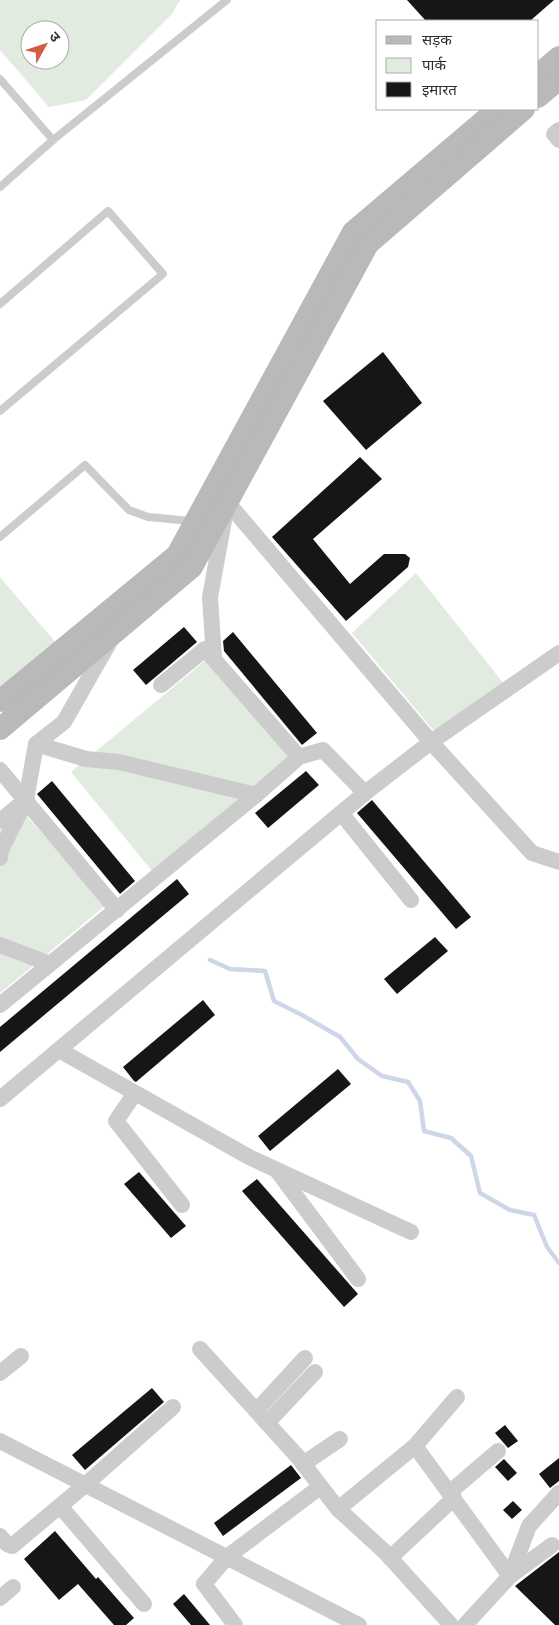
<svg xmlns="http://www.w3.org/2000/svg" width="559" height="1625" viewBox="0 0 559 1625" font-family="Jost,'Noto Sans Devanagari',sans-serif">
<rect width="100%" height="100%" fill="#fff"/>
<g fill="#e2ebdf" fill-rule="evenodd">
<path d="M0,0H180L172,14L86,100L49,107L0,50ZM30,30H60V60H30Z"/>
<path d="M416,573L504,684L435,732L352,633Z"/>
<path d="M0,577L56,643L0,690Z"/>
<path d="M206,660L290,757L152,871L71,772Z"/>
<path d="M22,811L106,905L0,993V830Z"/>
</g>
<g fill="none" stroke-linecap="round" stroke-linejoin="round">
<path stroke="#cdd7e8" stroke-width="4.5" d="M210,960L230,969L265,971L274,1001L302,1015L340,1037L358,1059L382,1076L408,1082L420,1101L424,1131L451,1138L471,1156L480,1193L510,1210L534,1215L547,1247L559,1263"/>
</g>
<g fill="#161616">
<path d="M407,0H554L530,21H426Z"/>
<path d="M383,352L422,403L366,450L323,401Z"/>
<path d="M360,457L382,479L313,539L350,584L384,554H405L410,558L408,567L346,621L272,537Z"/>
<path d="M184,627L197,642L146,685L133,670Z"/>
<path d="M233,632L317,733L302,745L224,651L223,641Z"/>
<path d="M306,771L319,785L268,828L255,813Z"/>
<path d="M52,781L135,881L120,894L37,794Z"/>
<path d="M372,800L471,917L456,929L357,813Z"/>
<path d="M177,879L189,894L0,1052V1027Z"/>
<path d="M435,937L448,951L397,994L384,979Z"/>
<path d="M203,1000L215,1015L136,1082L134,1081L123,1067Z"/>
<path d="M338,1069L351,1084L270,1151L258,1136Z"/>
<path d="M139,1172L186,1226L171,1238L124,1184Z"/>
<path d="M257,1179L358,1294L344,1307L242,1191Z"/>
<path d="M152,1388L164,1402L85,1470L72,1455Z"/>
<path d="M505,1425L518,1441L508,1448L495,1433Z"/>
<path d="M559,1458V1481L550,1488L539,1474Z"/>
<path d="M504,1459L517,1473L508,1481L495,1467Z"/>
<path d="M291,1465L301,1478L223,1536L214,1523Z"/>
<path d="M513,1501L522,1510L512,1519L503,1510Z"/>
<path d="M55,1531L96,1579L98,1577L134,1618L126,1625H114L78,1584L59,1600L24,1559Z"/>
<path d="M559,1552V1625H555L515,1586Z"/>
<path d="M184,1594L210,1625H191L173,1604Z"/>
</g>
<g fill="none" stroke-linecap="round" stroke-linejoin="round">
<g stroke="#ccc" stroke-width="8">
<path d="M0,79L53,140"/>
<path d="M0,187L53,140L227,0"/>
<path d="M0,304L108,211L163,274L0,411"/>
<path d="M0,537L85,465L129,510L148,517L191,521"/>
</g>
<g stroke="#ccc" stroke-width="16">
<path d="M559,130L554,134L559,140"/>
<path d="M218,500L228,503L431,742L532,853L559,862"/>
<path d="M214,658L210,597L225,515"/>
<path d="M161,685L205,649L299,757"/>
<path d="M36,744L86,759L119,762L256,795"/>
<path d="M0,770L117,910"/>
<path d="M341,813L411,900"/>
<path d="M0,821L22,803"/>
<path d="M0,858L1,850L26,800L36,744L64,722L109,643"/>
<path d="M0,945L50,964"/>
<path d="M0,1005L256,795L299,757L323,750L365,793"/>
<path d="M59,1050L249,1157L411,1232"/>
<path d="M135,1093L116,1121L182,1205"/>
<path d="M0,1099L365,793L431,742L559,653"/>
<path d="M278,1172L358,1279"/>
<path d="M200,1349L298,1457L338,1509L415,1446L510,1576L552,1545"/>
<path d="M0,1373L21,1356"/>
<path d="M256,1411L305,1358"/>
<path d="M267,1423L315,1372"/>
<path d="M0,1441L359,1625"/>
<path d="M415,1446L457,1397"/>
<path d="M303,1464L340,1439"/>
<path d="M450,1492L498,1451"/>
<path d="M60,1506L144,1604"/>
<path d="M338,1509L385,1552L451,1625"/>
<path d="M0,1536L7,1544L12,1546L85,1485L173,1407"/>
<path d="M390,1558L454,1498"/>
<path d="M0,1598L13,1587"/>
<path d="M235,1625L204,1584L227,1557L320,1487"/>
<path d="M465,1625L510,1576L529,1526L559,1493"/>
</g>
<g stroke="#b9b9b9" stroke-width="22">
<path d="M538,75L559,57"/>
<path d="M538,97L559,79"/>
<path d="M0,701L177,555L353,232L498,109"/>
<path d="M0,729L192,567L368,244L524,109"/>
</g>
</g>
<rect x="376" y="20" width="162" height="90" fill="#ffffff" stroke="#acacac"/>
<rect x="386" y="36" width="25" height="8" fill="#b9b9b9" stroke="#acacac"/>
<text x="422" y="45" font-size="15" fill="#2f2f2f">सड़क</text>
<rect x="386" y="58" width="25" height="15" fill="#e2ebdf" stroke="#acacac"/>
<text x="422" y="70" font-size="15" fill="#2f2f2f">पार्क</text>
<rect x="386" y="82" width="25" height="15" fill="#161616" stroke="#acacac"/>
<text x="422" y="95" font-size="15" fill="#2f2f2f">इमारत</text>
<g transform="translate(45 45) rotate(50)"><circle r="24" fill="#ffffff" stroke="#acacac"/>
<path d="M0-4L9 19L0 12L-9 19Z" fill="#d25d45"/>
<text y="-8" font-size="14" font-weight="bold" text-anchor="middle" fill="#2f2f2f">उ</text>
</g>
</svg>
